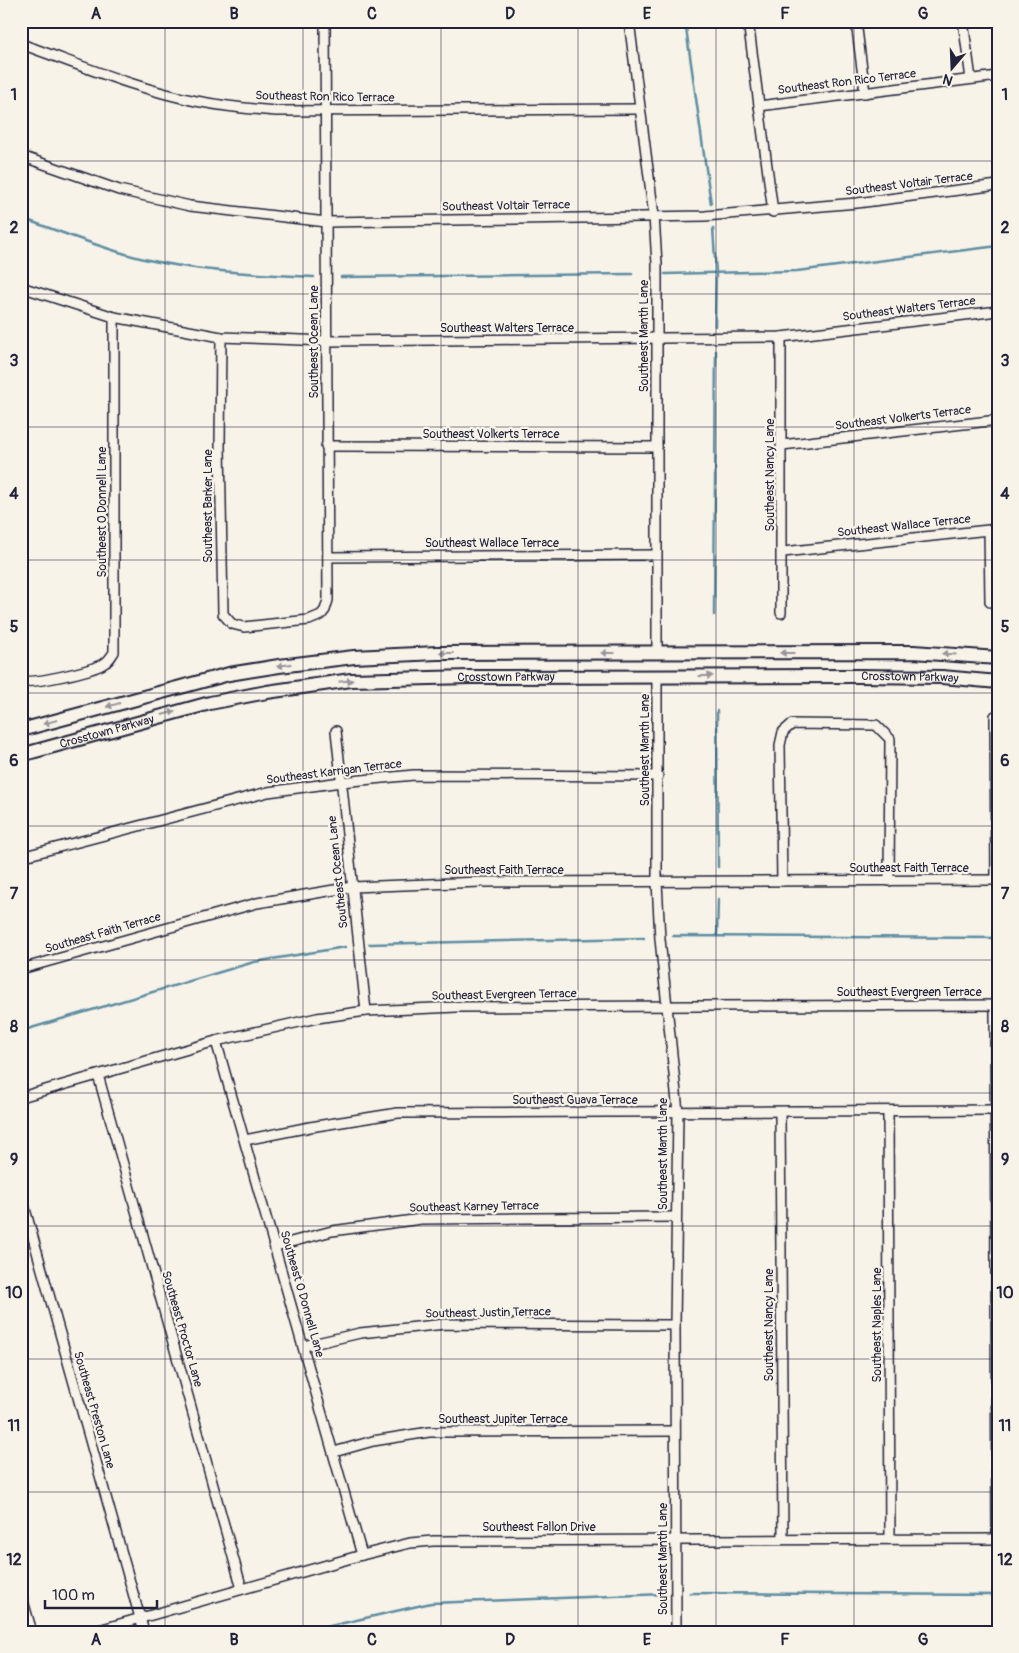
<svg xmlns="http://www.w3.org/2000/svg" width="1019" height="1653" viewBox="0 0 1019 1653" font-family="Pangolin,sans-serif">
<rect width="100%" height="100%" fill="#f7f3e8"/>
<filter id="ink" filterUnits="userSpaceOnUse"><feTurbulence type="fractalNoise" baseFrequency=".02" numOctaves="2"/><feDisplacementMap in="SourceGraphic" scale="10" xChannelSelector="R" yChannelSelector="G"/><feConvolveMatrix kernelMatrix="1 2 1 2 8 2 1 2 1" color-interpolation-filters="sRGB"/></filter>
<g filter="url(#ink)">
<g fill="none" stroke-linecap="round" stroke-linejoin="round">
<g stroke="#5f8da2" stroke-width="2.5">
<path d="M685,21L711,204"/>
<path d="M21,218C62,232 102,249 144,259C200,272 257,274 314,277"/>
<path d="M713,228L716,273L715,326"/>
<path d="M665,274L797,271L998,246"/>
<path d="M341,277L632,274"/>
<path d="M714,615L716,351"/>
<path d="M717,711L718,867"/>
<path d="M673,936L998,938"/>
<path d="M717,936L718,899"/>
<path d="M369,944L644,938"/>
<path d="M21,1031L254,962L345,947"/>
<path d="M690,1593L998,1595"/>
<path d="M304,1632L431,1603L665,1594"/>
</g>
<g stroke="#22223b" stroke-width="12">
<g id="minor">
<path d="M629,21L654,216L657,264V653"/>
<path d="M748,21L773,212"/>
<path d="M856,21L865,93"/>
<path d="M963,21L971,79"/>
<path d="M21,44C78,64 136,89 196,101C222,106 249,109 276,111L639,109"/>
<path d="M759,106L998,76"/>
<path d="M21,156L119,190L190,206L326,222L705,216L857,203L998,185"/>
<path d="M21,287L114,317L221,337L328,341L781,337L998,311"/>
<path d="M221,337L220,446L223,614L232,624L244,627L309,620L321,615L325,610L328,600L325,21"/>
<path d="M781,337V613"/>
<path d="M782,445L998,420"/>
<path d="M326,446L657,447"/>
<path d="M989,530L990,602"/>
<path d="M783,552L998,529"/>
<path d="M328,557L656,555"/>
<path d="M657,676V882L660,939L678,1112L675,1325L676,1632"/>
<path d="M21,681C34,684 91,671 103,664C108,662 111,657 114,652V317"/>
<path d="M995,716L996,880"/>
<path d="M336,731L366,1011"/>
<path d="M21,857L268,792L341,782L414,775L658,776"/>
<path d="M782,881L780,745L783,732L792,724L876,725L890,739L889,881"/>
<path d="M21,969L257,903L352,887L481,882L998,880"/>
<path d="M995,1005L997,1539"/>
<path d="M216,1041L362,1555"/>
<path d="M98,1075L242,1589"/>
<path d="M21,1097L216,1041L317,1018L366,1011L457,1007L998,1005"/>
<path d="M780,1112L783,1538"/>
<path d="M888,1112L890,1538"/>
<path d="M245,1140L310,1127L398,1113L996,1110"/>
<path d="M21,1195L144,1632"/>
<path d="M276,1246L332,1231L421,1219L675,1217"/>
<path d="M304,1346L360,1333L445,1324L675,1325"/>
<path d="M334,1452L373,1441L429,1432L675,1431"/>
<path d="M21,1594L32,1632"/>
<path d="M92,1632L362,1555L410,1543L433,1541L998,1539"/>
</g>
</g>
<g stroke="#22223b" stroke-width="16">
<g id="secondary">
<path d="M21,730L229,674L279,666L354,657L437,653L913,652L998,658"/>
<path id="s1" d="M21,755L210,703L267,692L351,680L470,677L859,676L942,677L998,682"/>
</g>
</g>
<use href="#minor" stroke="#f7f3e8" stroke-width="9"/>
<use href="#secondary" stroke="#f7f3e8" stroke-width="12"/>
</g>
<defs><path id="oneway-solid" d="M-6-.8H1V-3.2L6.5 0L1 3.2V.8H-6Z" transform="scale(1.25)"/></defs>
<g fill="#97959a">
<use href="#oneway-solid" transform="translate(446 653) rotate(-180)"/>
<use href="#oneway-solid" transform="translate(608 653) rotate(180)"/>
<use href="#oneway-solid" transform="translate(787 653) rotate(180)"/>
<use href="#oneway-solid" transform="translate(949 654) rotate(-177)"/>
<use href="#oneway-solid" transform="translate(284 665) rotate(172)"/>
<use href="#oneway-solid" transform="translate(706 676)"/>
<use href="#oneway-solid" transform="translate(346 681) rotate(-6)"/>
<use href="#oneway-solid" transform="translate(113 705) rotate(164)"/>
<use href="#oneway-solid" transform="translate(169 713) rotate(-15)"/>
<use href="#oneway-solid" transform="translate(50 722) rotate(164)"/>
</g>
</g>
<path fill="none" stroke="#22223b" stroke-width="1" stroke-opacity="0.55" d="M165,21V1632M303,21V1632M441,21V1632M578,21V1632M716,21V1632M854,21V1632M21,161H998M21,294H998M21,427H998M21,560H998M21,693H998M21,826H998M21,960H998M21,1093H998M21,1226H998M21,1359H998M21,1492H998"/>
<g text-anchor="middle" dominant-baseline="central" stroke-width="4.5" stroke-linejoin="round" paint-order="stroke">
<g font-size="12" fill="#22223b" stroke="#f7f3e8">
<text transform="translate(847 82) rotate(-7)">Southeast Ron Rico Terrace</text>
<text transform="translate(325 97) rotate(1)">Southeast Ron Rico Terrace</text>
<text transform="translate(909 184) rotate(-7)">Southeast Voltair Terrace</text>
<text transform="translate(506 206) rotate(-1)">Southeast Voltair Terrace</text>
<text transform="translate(909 309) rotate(-7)">Southeast Walters Terrace</text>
<text x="507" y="328">Southeast Walters Terrace</text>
<text transform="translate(644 336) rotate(-90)">Southeast Manth Lane</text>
<text transform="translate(314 342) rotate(-90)">Southeast Ocean Lane</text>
<text transform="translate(903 418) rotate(-7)">Southeast Volkerts Terrace</text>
<text x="491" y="434">Southeast Volkerts Terrace</text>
<text transform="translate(770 475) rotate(-90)">Southeast Nancy Lane</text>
<text transform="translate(208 506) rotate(-90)">Southeast Barker Lane</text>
<text transform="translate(102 512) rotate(-90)">Southeast O Donnell Lane</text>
<text transform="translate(904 526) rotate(-6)">Southeast Wallace Terrace</text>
<text x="492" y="543">Southeast Wallace Terrace</text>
<text stroke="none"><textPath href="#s1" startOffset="494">Crosstown Parkway</textPath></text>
<text stroke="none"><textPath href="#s1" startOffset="898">Crosstown Parkway</textPath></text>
<text stroke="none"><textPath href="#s1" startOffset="89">Crosstown Parkway</textPath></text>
<text transform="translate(645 750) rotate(-90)">Southeast Manth Lane</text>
<text transform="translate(334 772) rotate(-7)">Southeast Karrigan Terrace</text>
<text x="909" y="868">Southeast Faith Terrace</text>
<text x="504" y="870">Southeast Faith Terrace</text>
<text transform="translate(338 872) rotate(-96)">Southeast Ocean Lane</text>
<text transform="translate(103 933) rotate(-16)">Southeast Faith Terrace</text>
<text x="909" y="992">Southeast Evergreen Terrace</text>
<text transform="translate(504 995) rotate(-1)">Southeast Evergreen Terrace</text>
<text x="575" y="1100">Southeast Guava Terrace</text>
<text transform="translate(663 1154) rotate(-90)">Southeast Manth Lane</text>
<text transform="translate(474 1207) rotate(-1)">Southeast Karney Terrace</text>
<text transform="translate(302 1294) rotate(74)">Southeast O Donnell Lane</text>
<text transform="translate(488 1313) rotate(-1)">Southeast Justin Terrace</text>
<text transform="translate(769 1325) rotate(-90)">Southeast Nancy Lane</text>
<text transform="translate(877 1325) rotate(-90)">Southeast Naples Lane</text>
<text transform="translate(182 1329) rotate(74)">Southeast Proctor Lane</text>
<text transform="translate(94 1410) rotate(74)">Southeast Preston Lane</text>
<text x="503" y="1419">Southeast Jupiter Terrace</text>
<text x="539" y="1527">Southeast Fallon Drive</text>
<text transform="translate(663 1559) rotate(-90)">Southeast Manth Lane</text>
</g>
</g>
<rect width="1019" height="1653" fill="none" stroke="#f7f3e8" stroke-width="55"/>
<g transform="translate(952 68) rotate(199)" stroke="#f7f3e8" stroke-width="4" paint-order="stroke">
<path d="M0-4L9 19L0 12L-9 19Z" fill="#22223b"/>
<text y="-8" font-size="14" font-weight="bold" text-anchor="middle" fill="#22223b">N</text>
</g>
<path d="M45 1600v8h112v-8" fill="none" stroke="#22223b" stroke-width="2.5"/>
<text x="52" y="1600" font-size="15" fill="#22223b" stroke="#f7f3e8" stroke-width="4" paint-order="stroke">100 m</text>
<rect x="28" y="28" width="964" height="1598" fill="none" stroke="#22223b" stroke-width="2"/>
<g font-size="16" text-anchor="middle" font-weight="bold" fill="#22223b">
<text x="96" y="19">A</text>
<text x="234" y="19">B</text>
<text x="372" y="19">C</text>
<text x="510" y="19">D</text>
<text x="647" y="19">E</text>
<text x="785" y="19">F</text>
<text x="923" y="19">G</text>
<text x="14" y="100">1</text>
<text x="1005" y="100">1</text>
<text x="14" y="233">2</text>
<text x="1005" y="233">2</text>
<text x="14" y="366">3</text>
<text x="1005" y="366">3</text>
<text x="14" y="499">4</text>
<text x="1005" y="499">4</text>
<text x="14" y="632">5</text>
<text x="1005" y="632">5</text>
<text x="14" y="766">6</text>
<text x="1005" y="766">6</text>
<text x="14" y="899">7</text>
<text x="1005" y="899">7</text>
<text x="14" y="1032">8</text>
<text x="1005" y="1032">8</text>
<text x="14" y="1165">9</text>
<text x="1005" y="1165">9</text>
<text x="14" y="1298">10</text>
<text x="1005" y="1298">10</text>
<text x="14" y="1431">11</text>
<text x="1005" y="1431">11</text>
<text x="14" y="1565">12</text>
<text x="1005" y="1565">12</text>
<text x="96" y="1645">A</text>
<text x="234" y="1645">B</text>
<text x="372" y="1645">C</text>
<text x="510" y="1645">D</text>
<text x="647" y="1645">E</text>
<text x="785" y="1645">F</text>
<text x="923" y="1645">G</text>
</g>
</svg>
